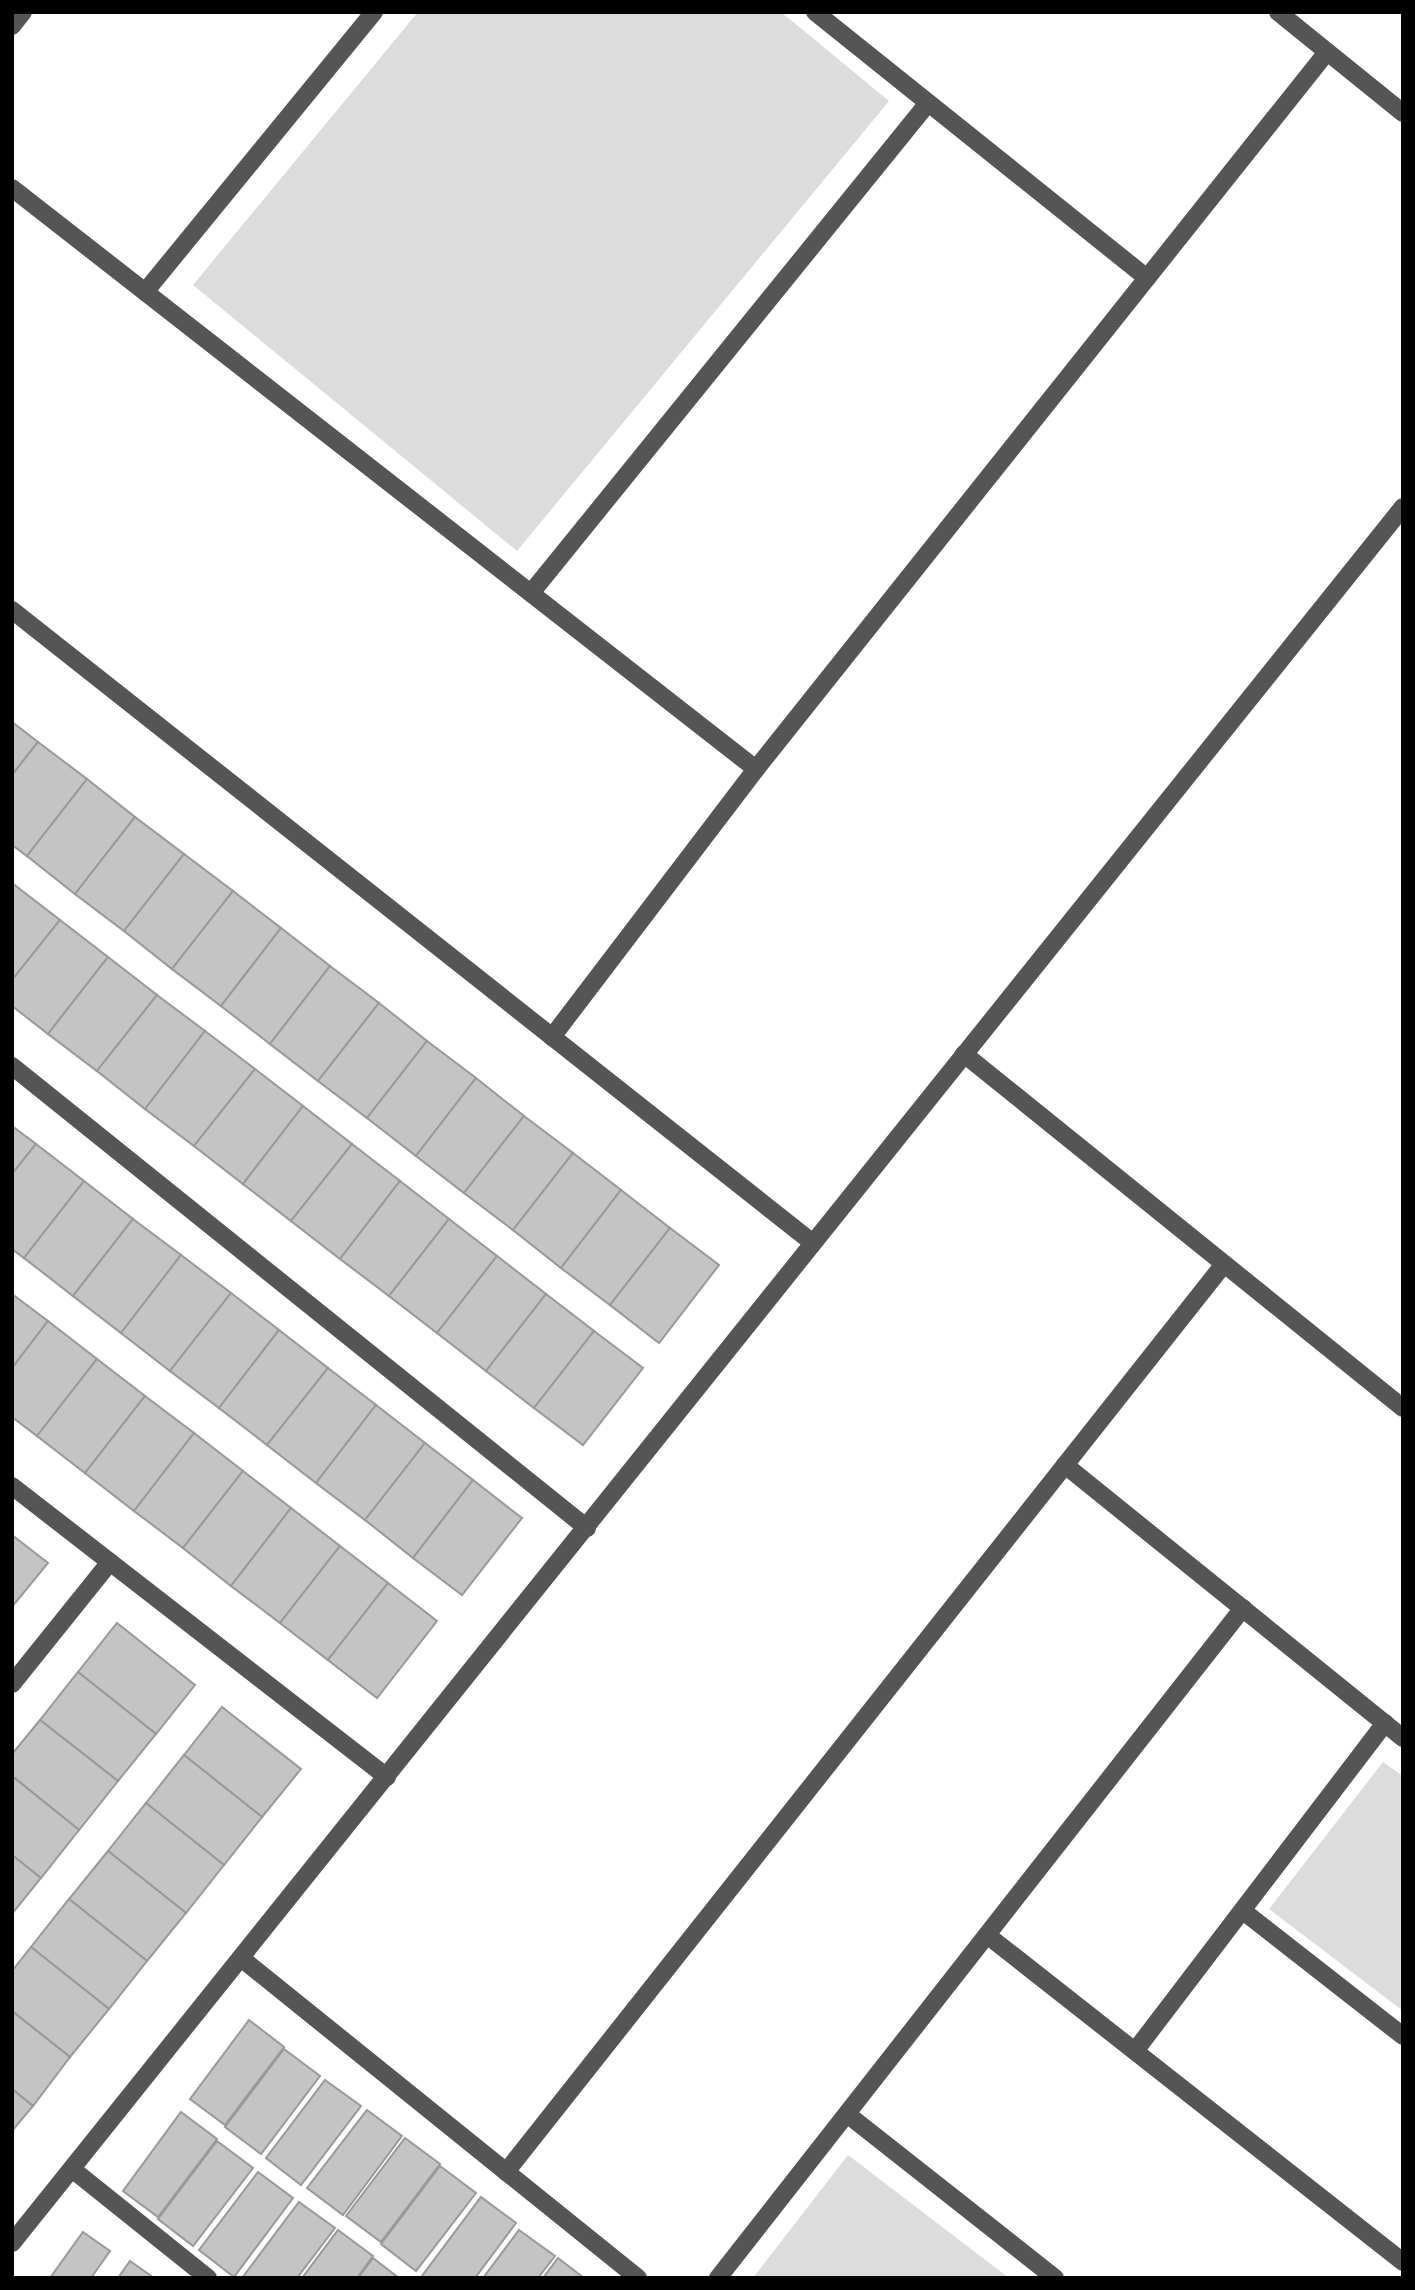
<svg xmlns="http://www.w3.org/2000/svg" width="1415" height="2290" viewBox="0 0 1415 2290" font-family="'Source Sans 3',sans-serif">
<rect width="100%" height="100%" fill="#fff"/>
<g fill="#dcdcdc">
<path d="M418,12H781L889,101L517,551L193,285Z"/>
<path d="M1383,1762L1403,1776V2011L1269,1909Z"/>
<path d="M848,2155L1009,2278H753Z"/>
</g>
<g fill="#c4c4c4" stroke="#999" stroke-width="2">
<path d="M12,722L38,742L12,775Z"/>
<path d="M38,742L87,779L27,856L12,845V775Z"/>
<path d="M87,779L135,817L75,894L27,856Z"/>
<path d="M135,817L184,854L124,931L75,894Z"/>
<path d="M184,854L233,891L172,969L124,931Z"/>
<path d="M12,883L60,920L12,980Z"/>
<path d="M233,891L281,928L221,1006L172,969Z"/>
<path d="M60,920L108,957L48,1034L12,1006V980Z"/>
<path d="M281,928L330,966L270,1044L221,1006Z"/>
<path d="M108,957L157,995L97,1071L48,1034Z"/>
<path d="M330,966L379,1003L318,1081L270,1044Z"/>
<path d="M157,995L205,1031L145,1109L97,1071Z"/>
<path d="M379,1003L427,1041L367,1118L318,1081Z"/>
<path d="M205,1031L255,1069L194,1146L145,1109Z"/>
<path d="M427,1041L476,1078L416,1156L367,1118Z"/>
<path d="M255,1069L303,1106L243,1184L194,1146Z"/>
<path d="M476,1078L524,1116L464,1193L416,1156Z"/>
<path d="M303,1106L352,1144L291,1221L243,1184Z"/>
<path d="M524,1116L573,1153L513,1230L464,1193Z"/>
<path d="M12,1126L36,1144L12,1174Z"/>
<path d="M36,1144L84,1181L24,1258L12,1249V1174Z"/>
<path d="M352,1144L400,1181L340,1259L291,1221Z"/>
<path d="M573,1153L621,1190L561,1268L513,1230Z"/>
<path d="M84,1181L133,1219L73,1296L24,1258Z"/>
<path d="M400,1181L449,1219L389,1296L340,1259Z"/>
<path d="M621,1190L670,1228L610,1305L561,1268Z"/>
<path d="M133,1219L181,1255L121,1333L73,1296Z"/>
<path d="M449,1219L497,1256L437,1333L389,1296Z"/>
<path d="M670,1228L719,1265L659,1343L610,1305Z"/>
<path d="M181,1255L231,1293L170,1371L121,1333Z"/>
<path d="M497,1256L546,1294L486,1371L437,1333Z"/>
<path d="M231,1293L279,1330L219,1408L170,1371Z"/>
<path d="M12,1294L48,1321L12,1368Z"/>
<path d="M546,1294L594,1331L534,1408L486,1371Z"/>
<path d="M48,1321L97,1359L37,1436L12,1417V1368Z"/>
<path d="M279,1330L328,1368L267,1445L219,1408Z"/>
<path d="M594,1331L643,1368L583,1445L534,1408Z"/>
<path d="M97,1359L145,1396L85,1473L37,1436Z"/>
<path d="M328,1368L376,1405L316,1483L267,1445Z"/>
<path d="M145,1396L194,1433L134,1511L85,1473Z"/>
<path d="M376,1405L425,1443L365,1520L316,1483Z"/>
<path d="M194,1433L243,1471L183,1548L134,1511Z"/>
<path d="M425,1443L473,1480L413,1558L365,1520Z"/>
<path d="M243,1471L291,1508L231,1586L183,1548Z"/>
<path d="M473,1480L522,1518L462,1595L413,1558Z"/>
<path d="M291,1508L340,1546L280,1623L231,1586Z"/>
<path d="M12,1535L48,1563L12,1607Z"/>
<path d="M340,1546L388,1583L328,1660L280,1623Z"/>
<path d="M388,1583L437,1621L377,1698L328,1660Z"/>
<path d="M117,1623L195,1685L156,1734L78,1672Z"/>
<path d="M78,1672L156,1734L118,1781L40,1720Z"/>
<path d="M222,1707L301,1769L262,1817L184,1755Z"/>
<path d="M40,1720L118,1781L79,1830L12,1776V1754Z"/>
<path d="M184,1755L262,1817L224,1865L146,1803Z"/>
<path d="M12,1776L79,1830L41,1878L12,1855Z"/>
<path d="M146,1803L224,1865L186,1913L108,1851Z"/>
<path d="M108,1851L186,1913L147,1961L69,1899Z"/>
<path d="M12,1855L41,1878L12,1914Z"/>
<path d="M69,1899L147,1961L109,2009L31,1947Z"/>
<path d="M31,1947L109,2009L70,2057L12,2011V1971Z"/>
<path d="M12,2011L70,2057L33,2106L12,2089Z"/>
<path d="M249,2020L284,2047L225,2125L190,2099Z"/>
<path d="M284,2049L320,2076L261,2154L225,2127Z"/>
<path d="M325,2080L361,2106L301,2185L266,2158Z"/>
<path d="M12,2089L33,2106L12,2131Z"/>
<path d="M367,2110L402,2136L343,2215L307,2188Z"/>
<path d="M181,2112L217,2139L158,2217L123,2191Z"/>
<path d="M405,2138L440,2164L381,2242L346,2216Z"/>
<path d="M217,2141L253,2168L193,2246L158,2219Z"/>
<path d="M440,2166L476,2193L416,2271L381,2244Z"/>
<path d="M258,2172L293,2198L234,2277L199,2250Z"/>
<path d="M481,2197L516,2223L475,2278H424L422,2276Z"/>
<path d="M299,2202L335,2228L297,2278H242Z"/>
<path d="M338,2230L373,2256L357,2278H302Z"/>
<path d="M519,2230L555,2256L538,2278H483Z"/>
<path d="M83,2232L110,2251L91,2278H50Z"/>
<path d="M373,2258L399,2278H358Z"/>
<path d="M558,2258L584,2278H543Z"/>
<path d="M130,2261L154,2278H118Z"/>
</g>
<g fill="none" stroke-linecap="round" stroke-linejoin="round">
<g stroke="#555" stroke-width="18">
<path d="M815,12L1147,278"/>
<path d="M1278,12L1403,113"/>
<path d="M12,26L23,12"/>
<path d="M12,188L756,769"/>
<path d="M145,292L374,12"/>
<path d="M531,593L928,103"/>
<path d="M12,610L813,1243"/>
<path d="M552,1037L756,769L1327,52"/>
<path d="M964,1054L1403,1408"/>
<path d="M12,1066L587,1528"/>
<path d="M1065,1465L1403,1738"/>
<path d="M12,1486L387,1777"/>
<path d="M12,1684L110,1562"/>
<path d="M1243,1911L1403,2036"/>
<path d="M987,1935L1403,2262"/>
<path d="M241,1958L638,2278"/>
<path d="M1135,2051L1385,1723"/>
<path d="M847,2114L1055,2278"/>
<path d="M72,2169L208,2278"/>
<path d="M506,2172L1224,1264"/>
<path d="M12,2243L1403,507"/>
<path d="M718,2278L1243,1608"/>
</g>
</g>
<rect width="1415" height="2290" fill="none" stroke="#000000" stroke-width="28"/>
</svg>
